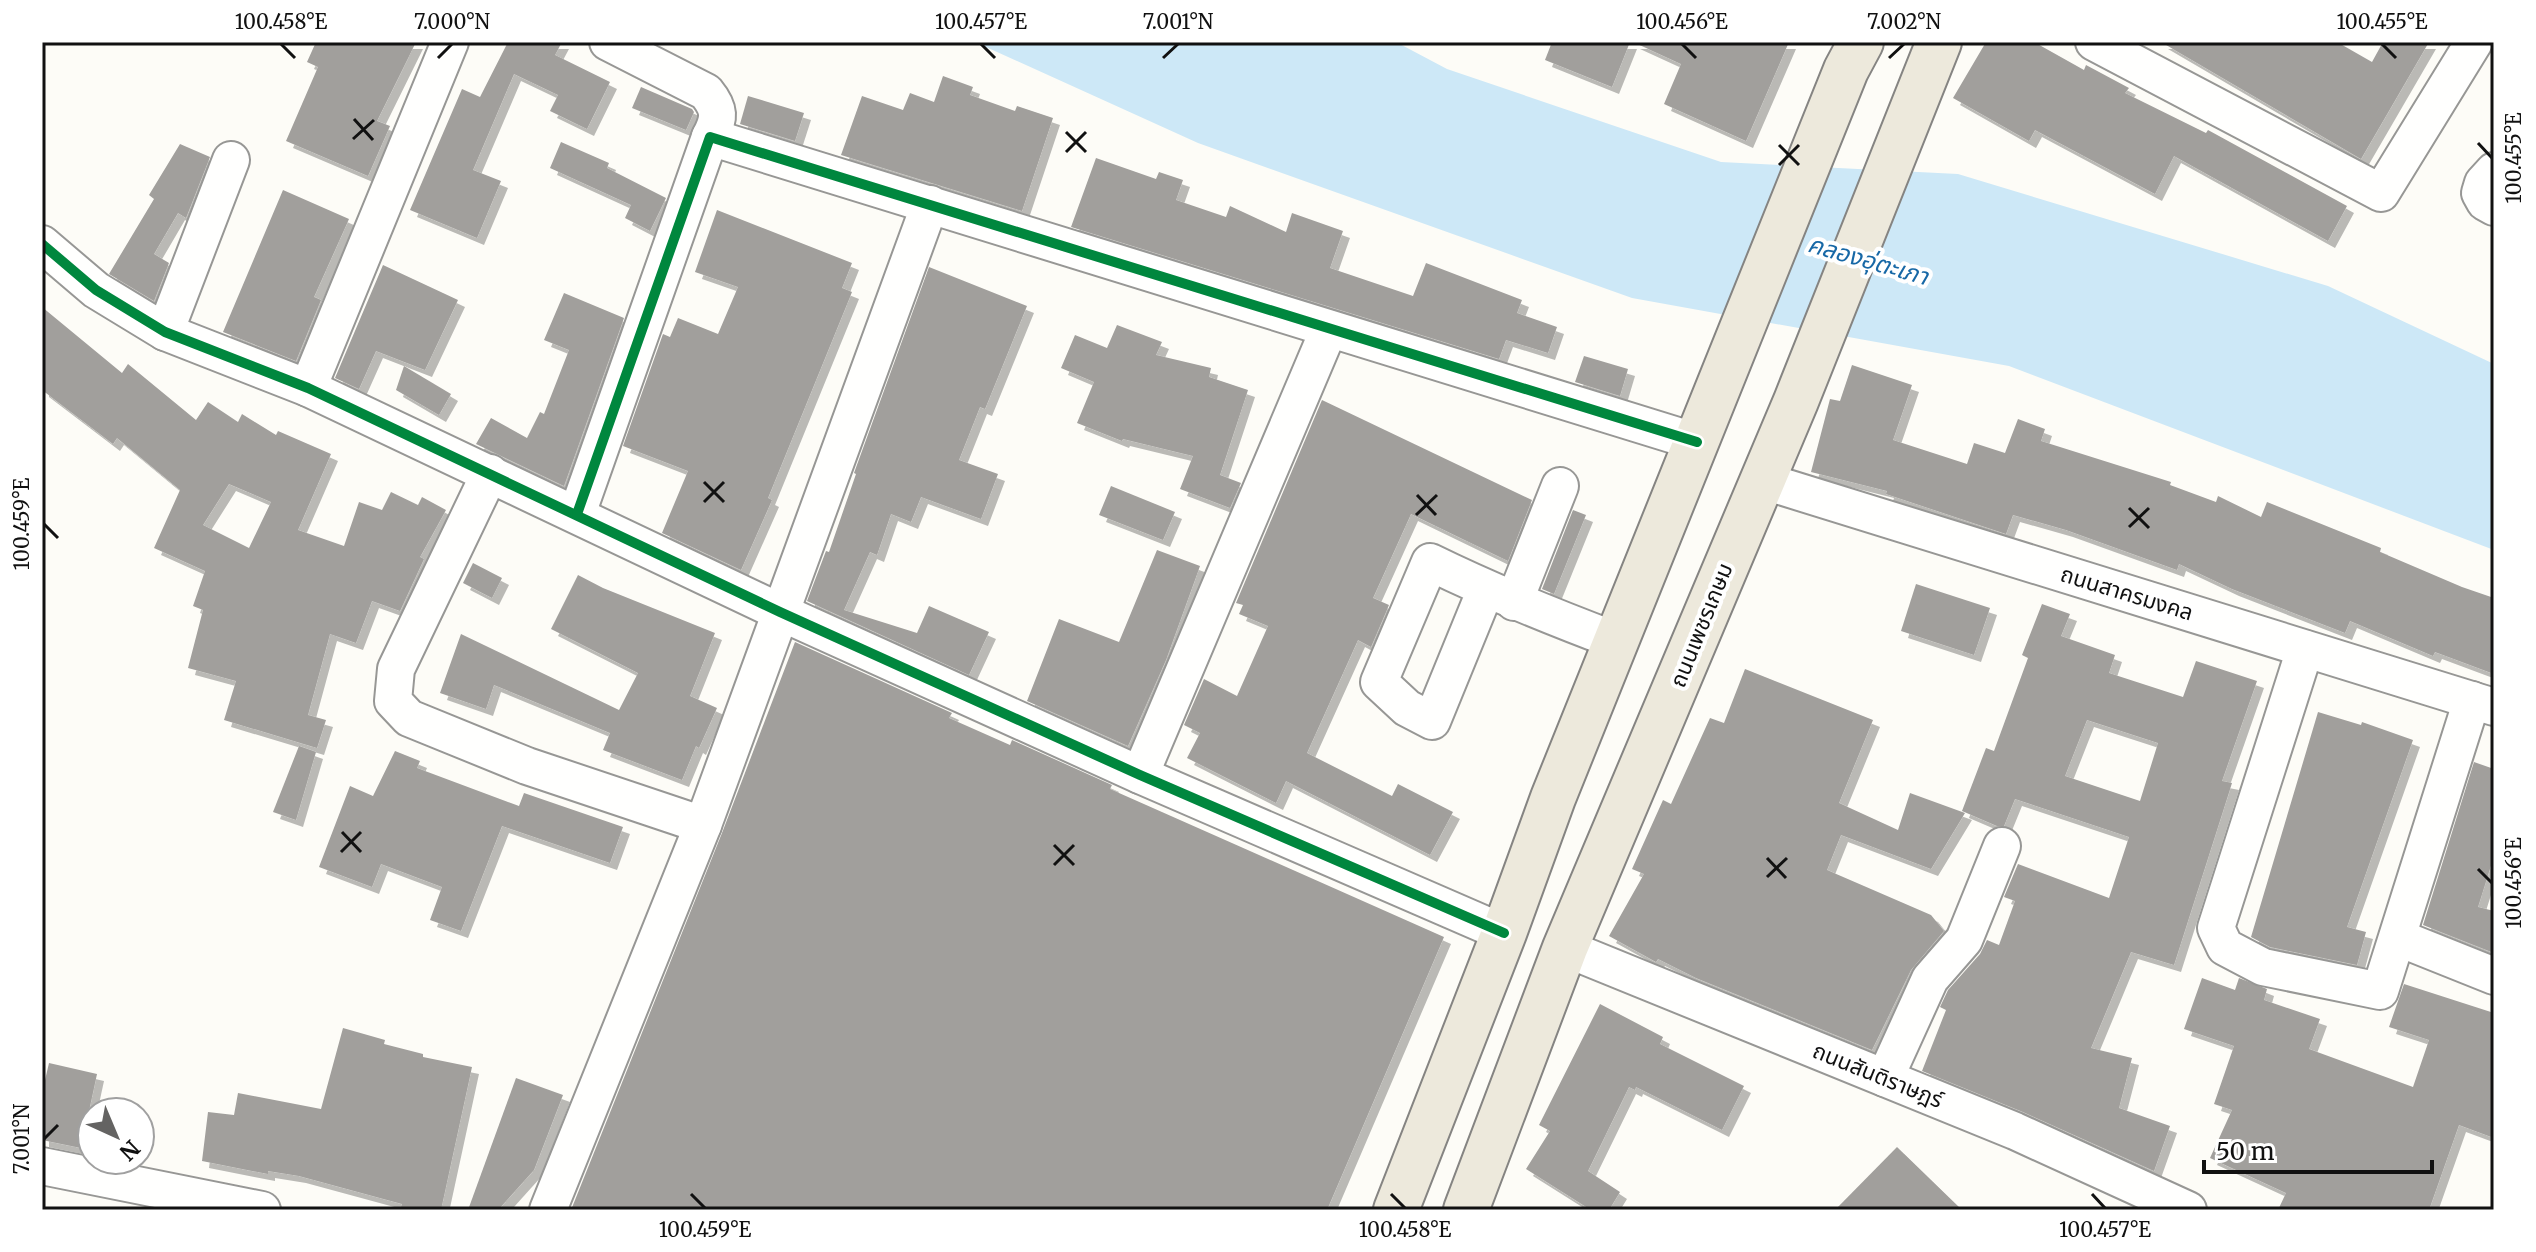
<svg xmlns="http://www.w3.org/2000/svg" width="2536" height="1252" viewBox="0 0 2536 1252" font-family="Merriweather,'Noto Sans Thai',serif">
<defs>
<filter id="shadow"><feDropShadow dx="7" dy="7" stdDeviation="0" flood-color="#0004"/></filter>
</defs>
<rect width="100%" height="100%" fill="#fdfcf7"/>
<path fill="#cde8f7" d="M975,42H1396L1447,69L1721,162L1958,174L2328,286L2494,364V550L2009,366L1632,298L1198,143Z"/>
<g fill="#a19f9c" fill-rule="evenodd" filter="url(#shadow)">
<path d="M316,42H416L377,121L390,126L368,176L286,141L318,67L307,62Z"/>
<path d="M508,42H562L555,55L610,82L587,129L550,111L558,95L514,74L473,170L501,181L477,238L410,210L462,89L480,97Z"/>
<path d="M1552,42H1630L1612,87L1545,60Z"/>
<path d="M1633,42H1789L1746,141L1664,104L1681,64Z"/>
<path d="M1986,42H2034L2084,70L2086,65L2129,88L2125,93L2206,133L2208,130L2347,206L2328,241L2174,156L2155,194L2035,130L2029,141L1953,98Z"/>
<path d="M2161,42H2337L2372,62L2383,42H2429L2361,159Z"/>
<path d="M943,76L973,87L970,95L1015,111L1017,106L1053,118L1022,211L841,155L862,96L903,110L910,93L934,102Z"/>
<path d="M641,87L692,109L694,112L686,130L632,108Z"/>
<path d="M748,96L804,113L795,141L740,124Z"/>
<path d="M561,142L609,163L607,168L666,198L650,231L625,218L631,205L550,168Z"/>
<path d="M180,144L210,157L186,218L178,213L154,254L169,263L154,301L109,274L154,199L149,195Z"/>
<path d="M1096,158L1156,179L1159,172L1183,180L1176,200L1226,217L1230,206L1286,232L1292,213L1343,231L1330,268L1413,296L1426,263L1522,300L1517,313L1557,327L1548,353L1506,340L1499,359L1071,227Z"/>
<path d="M283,190L349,219L314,297L321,300L296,361L223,332Z"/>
<path d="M717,210L852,263L842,288L852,292L768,498L772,500L741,570L662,533L688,471L623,446L663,334L670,337L678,318L718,334L738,287L695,272Z"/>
<path d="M383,265L458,300L425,370L376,351L359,389L335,378Z"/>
<path d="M929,267L1027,306L985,409L980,407L959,460L998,474L981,519L921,497L911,522L891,514L877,555L870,552L844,610L917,633L929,606L989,632L969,675L807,601L826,551L829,552L856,474L854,473Z"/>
<path d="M564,293L624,318L564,486L476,444L491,418L527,438L540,412L544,414L569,350L544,340Z"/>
<path d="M42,307L122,373L128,364L196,420L208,402L238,422L242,414L276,435L278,431L331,454L298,530L344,546L359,502L382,510L391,492L418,505L422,497L446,510L420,557L424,559L400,611L372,601L356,643L330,634L308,715L326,720L317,748L224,720L236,681L188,668L203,610L193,606L205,571L154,548L180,490L117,438L113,444L42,390ZM229,484L271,502L249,548L203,525Z"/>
<path d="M1117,325L1162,342L1156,355L1211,368L1209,377L1248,390L1220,475L1241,483L1230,508L1180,489L1193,456L1123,439L1122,441L1077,423L1094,382L1061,368L1075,335L1107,348Z"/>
<path d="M1584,356L1628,369L1620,396L1575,382Z"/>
<path d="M1852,365L1912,385L1893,440L1967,464L1974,443L2005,453L2018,419L2045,429L2041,441L2171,482L2170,485L2216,502L2218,496L2261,517L2267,502L2381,548L2380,552L2462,587L2494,598V674L2435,652L2433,656L2350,621L2345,633L2232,589L2179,564L2177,570L2066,530L2013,515L2006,534L1886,494L1887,491L1811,472L1830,399L1840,401Z"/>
<path d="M404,366L451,394L439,415L396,390Z"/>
<path d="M1322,400L1532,500L1508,561L1411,514L1373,598L1389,605L1371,647L1358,640L1307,753L1392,796L1398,784L1453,812L1430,855L1286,781L1276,803L1187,758L1200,733L1184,725L1204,679L1237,696L1268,626L1239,614L1243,605L1236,603Z"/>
<path d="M1111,486L1175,512L1163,540L1099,515Z"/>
<path d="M1573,510L1586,515L1554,594L1542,589Z"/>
<path d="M1157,550L1200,566L1166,660L1128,746L1027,701L1059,619L1119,642Z"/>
<path d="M473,563L502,578L492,598L463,583Z"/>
<path d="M578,575L603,588L715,633L690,696L717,708L699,748L696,746L682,780L603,750L610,733L494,685L486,709L440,693L461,634L619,710L638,673L551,629Z"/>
<path d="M1916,584L1990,608L1974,655L1901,631Z"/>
<path d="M2042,604L2070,614L2061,636L2115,655L2109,673L2183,697L2196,661L2257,681L2222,781L2232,783L2174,965L2131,952L2091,1048L2132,1058L2119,1108L2170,1126L2154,1171L2023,1112L1922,1071L1946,1010L1940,1007L1948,990L1980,954L1987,940L1999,945L2015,901L2004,897L2018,864L2109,898L2129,837L2015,799L2004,826H1997L1962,811L1986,748L1994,751L2028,658L2022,655ZM2087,720L2158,743L2140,801L2065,776Z"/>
<path d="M795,642L952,713L949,718L1010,745L1012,740L1112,785L1110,789L1444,937L1327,1210H571L722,833Z"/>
<path d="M1745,669L1873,720L1839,803L1898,830L1910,793L1965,813L1931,869L1841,835L1827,870L1931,915L1944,931L1911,970L1872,1050L1696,978L1658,959L1656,962L1609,936L1644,874L1632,869L1663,800L1671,804L1710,718L1724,723Z"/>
<path d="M2318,712L2361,725L2362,722L2413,740L2347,927L2366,932L2357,965L2270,947L2251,937Z"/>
<path d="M299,746L316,752L296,820L273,812Z"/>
<path d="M395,751L420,761L417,768L519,806L524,793L623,827L610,863L502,826L461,931L430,920L442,887L381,864L372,887L319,867L350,786L373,796Z"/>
<path d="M2474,762L2494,769V856L2478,907L2494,911V953L2423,925Z"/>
<path d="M2202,978L2235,990L2239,978L2267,989L2264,1000L2320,1019L2309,1049L2413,1087L2429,1040L2389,1027L2404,984L2494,1013V1138L2459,1125L2429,1210H2278L2286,1193L2210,1158L2232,1110L2214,1104L2234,1046L2184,1029Z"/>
<path d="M1600,1004L1663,1037L1660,1044L1744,1086L1722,1130L1636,1087L1635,1090L1629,1087L1588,1171L1620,1192L1609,1210H1591L1526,1169L1550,1131L1539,1125Z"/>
<path d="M343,1028L385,1040L384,1044L423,1054V1057L472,1067L441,1210L401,1207L402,1204L299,1176L268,1171V1174L202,1161L208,1112L234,1115L238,1093L321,1109Z"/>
<path d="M49,1063L97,1074L81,1148L42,1140V1093Z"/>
<path d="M516,1078L563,1095L534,1170L498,1210H468Z"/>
<path d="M1897,1147L1962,1210H1835Z"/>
</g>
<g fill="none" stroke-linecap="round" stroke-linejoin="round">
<g stroke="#979795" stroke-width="40">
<g id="minor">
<path d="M608,42L706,92C720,109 720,118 710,137"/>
<path d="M2094,42L2381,193L2474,42"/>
<path d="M2494,171L2483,183L2480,193L2485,202L2494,207"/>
<path d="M42,244L96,290L165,332L308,388L780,612L1140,775L1504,933"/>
<path d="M165,332L231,160"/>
<path d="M308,388L450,42"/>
<path d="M490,473L396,669L393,701L409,718L527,766L703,825"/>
<path d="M1761,480L2494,707"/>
<path d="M577,514L710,137L1697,442"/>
<path d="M1486,589L1432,721L1407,708L1379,682L1430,562C1491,592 1553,617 1617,641"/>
<path d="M1514,602L1560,486"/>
<path d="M2305,649L2216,928L2225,947L2263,967L2380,991L2472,700"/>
<path d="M1140,775L1329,329"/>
<path d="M2399,938L2494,976"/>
<path d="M1565,948L2015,1131L2188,1210"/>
<path d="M1885,1078L1930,979L1964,940L2002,846"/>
<path d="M42,1166L262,1210"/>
<path d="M548,1210L703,825L930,204"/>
</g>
</g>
<g stroke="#858482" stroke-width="48">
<g id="major">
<path d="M1396,1210L1504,933L1553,798L1846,70L1861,42"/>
<path d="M1466,1210L1565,948L1796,401L1939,42"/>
</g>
</g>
<use href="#minor" stroke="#fffffe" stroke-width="36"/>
<use href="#major" stroke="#ede9dc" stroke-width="44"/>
<g stroke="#fff" stroke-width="15">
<g id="cycleway">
<path d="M42,244L96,290L165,332L308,388L780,612L1140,775L1504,933"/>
<path d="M577,514L710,137L1697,442"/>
</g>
</g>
<use href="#cycleway" stroke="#00873e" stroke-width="10"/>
</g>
<path fill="none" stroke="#111" stroke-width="3" d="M281,44L295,58M981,44L995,58M1682,44L1696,58M2382,44L2396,58M438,58L452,44M1163,58L1178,44M1889,58L1904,44M354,119L373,140M1066,132L1086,152M353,139L374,120M2478,143L2492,158M1779,145L1799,165M1066,152L1086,132M1779,165L1799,145M704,482L724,502M1417,495L1436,515M704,502L724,482M2129,508L2149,528M1416,515L1437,495M44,524L58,538M2129,527L2149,508M342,832L361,852M1054,845L1074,865M341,852L361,832M1767,858L1786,878M1054,865L1074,845M2478,869L2492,883M1767,877L1787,858M44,1139L58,1125M691,1194L705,1208M1391,1194L1405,1208M2092,1194L2105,1208"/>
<g text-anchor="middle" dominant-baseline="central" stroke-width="8" stroke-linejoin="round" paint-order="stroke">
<g font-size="22" fill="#111" stroke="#fff">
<text transform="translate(2127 593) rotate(17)">ถนนสาครมงคล</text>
<text transform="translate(1701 625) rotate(-68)">ถนนเพชรเกษม</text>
<text transform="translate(1878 1075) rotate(22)">ถนนสันติราษฎร์</text>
</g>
<g font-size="24" font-style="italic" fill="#1768a6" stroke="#fff">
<text transform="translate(1868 260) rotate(16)">คลองอุ่ตะเภา</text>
</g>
</g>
<rect width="2536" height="1252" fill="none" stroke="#ffffff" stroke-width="88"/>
<g transform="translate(116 1136) rotate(136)"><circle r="38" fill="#ffffff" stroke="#a0a0a0" stroke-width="2"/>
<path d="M0-6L14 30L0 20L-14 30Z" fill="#646362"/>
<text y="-12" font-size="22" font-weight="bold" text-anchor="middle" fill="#111111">N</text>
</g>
<path d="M2204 1160v12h228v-12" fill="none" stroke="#111111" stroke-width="4"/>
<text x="2216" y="1160" font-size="24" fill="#111111" stroke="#ffffff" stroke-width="6" paint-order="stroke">50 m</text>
<rect x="44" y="44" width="2448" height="1164" fill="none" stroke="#111" stroke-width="3"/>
<g font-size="20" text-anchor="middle" fill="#111">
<text x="281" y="29">100.458°E</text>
<text x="452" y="29">7.000°N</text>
<text x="981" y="29">100.457°E</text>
<text x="1178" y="29">7.001°N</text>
<text x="1682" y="29">100.456°E</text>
<text x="1904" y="29">7.002°N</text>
<text x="2382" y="29">100.455°E</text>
<text transform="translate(2514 158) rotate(-90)" y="7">100.455°E</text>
<text transform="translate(22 524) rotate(-90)" y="7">100.459°E</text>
<text transform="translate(2514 883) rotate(-90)" y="7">100.456°E</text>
<text transform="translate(22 1139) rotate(-90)" y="7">7.001°N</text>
<text x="705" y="1237">100.459°E</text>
<text x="1405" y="1237">100.458°E</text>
<text x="2105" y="1237">100.457°E</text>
</g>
</svg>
